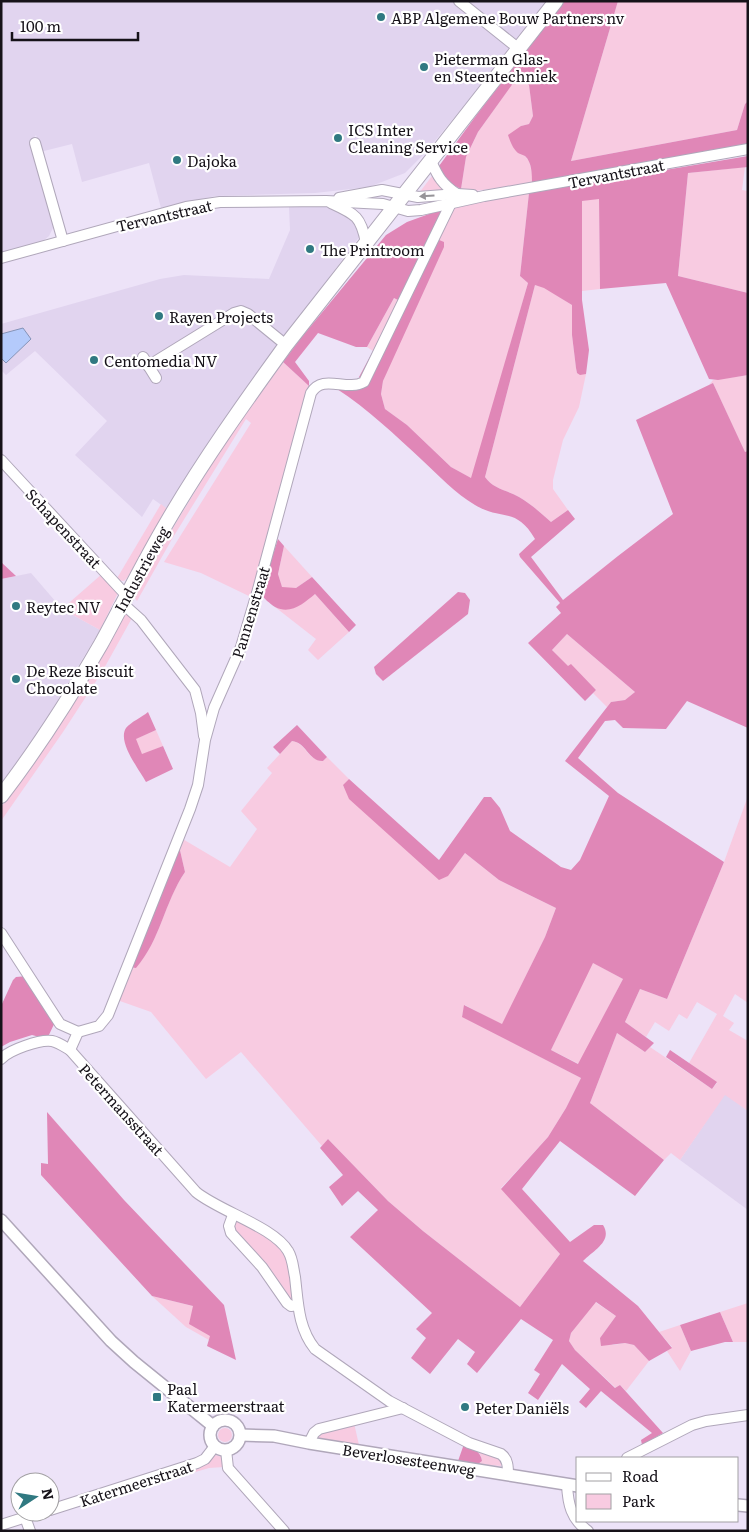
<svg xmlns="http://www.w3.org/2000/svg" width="749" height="1532" viewBox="0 0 749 1532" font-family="Literata,serif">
<rect width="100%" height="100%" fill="#ede3f8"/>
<g fill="#e1d4ef">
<path d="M1,1H547L476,91L425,153L405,173L369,187L315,193L215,196L161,208L149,163L82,182L72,144L44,151L42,153L36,135L31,141L54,225L53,228L49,236L43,241L1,253Z"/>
<path d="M322,206L342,212L357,223L360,236L227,414L167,509L153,499L142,517L75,455L107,421L35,351L6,375L1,370V324L160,279L184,275L269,279L290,230L289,207Z"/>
<path d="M31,573L62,609L100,630L39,731L1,784V579Z"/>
<path d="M725,1094L748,1111V1210L680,1160Z"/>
</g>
<g fill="#f8cbe1">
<path d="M618,1H748V101L745,104L737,130L571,161Z"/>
<path d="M519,74L529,85L533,116L529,124L521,126L524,155L529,161L532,173V183L475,191L461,189L466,157L478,132Z"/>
<path d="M745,167L742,190L748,191V293L678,276L688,173Z"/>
<path d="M434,175L447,190L419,193L432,176Z"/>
<path d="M529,193L520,276L528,283L472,479L451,467L407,425L385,409L381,394L383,381L437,239L454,207Z"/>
<path d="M599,198L600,289L582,291L581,201Z"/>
<path d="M535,285L544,287L572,305V335L576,368L577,373L586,374L579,407L563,440L553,480V489L568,510L551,522C541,513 531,504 519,497C507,490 493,489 485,477Z"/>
<path d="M394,298L400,301L373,351L367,347Z"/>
<path d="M283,362L309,386L253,598L201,573L164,562L251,423L246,419L172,539L137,601L134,597L176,523L222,447Z"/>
<path d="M748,375V451L745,453L713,383L709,385L713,380Z"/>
<path d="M161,504L167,509L127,578L124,581L116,580Z"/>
<path d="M284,546L312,577L296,588H282L278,574Z"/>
<path d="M102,574L117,591V595L100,630L62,609Z"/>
<path d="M315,594L349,632L318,660L308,650L316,639L275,607L288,609Z"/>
<path d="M125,613L132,618L102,672L63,732L1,821V807L29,771L67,714L97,664Z"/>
<path d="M567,634L635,692L625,700L611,702L607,707L593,693L596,690L571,665L568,667L552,650Z"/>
<path d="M156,730L163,746L142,755L135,739Z"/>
<path d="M292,741C306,743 306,759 323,761L327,757L349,779L343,786L448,875L465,853L499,880L556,908L545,937L502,1025L465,1005L462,1016L581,1078L566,1108L548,1137L501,1188L560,1254L520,1307L423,1231L388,1201L328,1139L322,1146L241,1052L206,1079L151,1012L117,1000L130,967H136C161,939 164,902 185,872L179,846L181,838L230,867L257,829L241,811L272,773L267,768Z"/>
<path d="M748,796V1003L735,994L723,1016L734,1023L729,1030L748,1041V1111L725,1095L680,1160L671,1153L664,1160L590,1103L617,1033L645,1052L650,1047L712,1089L717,1083L689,1063L717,1014L697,1002L687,1019L679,1014L669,1031L655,1022L646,1037L625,1022L640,989L667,999L724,862Z"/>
<path d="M592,962L623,979L579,1064L551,1050Z"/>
<path d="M236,1220C257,1231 286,1240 290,1267C292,1279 292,1291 293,1303L233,1231Z"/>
<path d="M152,1296L193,1306L211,1336L209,1340L186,1327Z"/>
<path d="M595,1302L616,1316L600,1338L613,1345L625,1343L634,1345L649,1361L626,1391L620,1385L616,1388L575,1350L569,1341L571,1333Z"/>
<path d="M748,1303V1342H733L720,1312Z"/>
<path d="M680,1325L691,1351L680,1371L667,1351L672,1347L659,1332Z"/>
<path d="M354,1423L359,1445L317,1438V1433Z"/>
<circle cx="225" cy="1435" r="7"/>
<path d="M478,1452L499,1459L502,1461L501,1466L478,1464L482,1461L481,1456Z"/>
<path d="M215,1455L222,1457L224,1467L209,1468L192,1473L191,1469L209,1461Z"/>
</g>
<g fill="#e087b7" fill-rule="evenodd">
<path d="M565,1H618L571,161L737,130L745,104L748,101V147L532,183C532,175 532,162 525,156C523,155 520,154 518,153C513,149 510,141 508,135L521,126L529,124L533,116L529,85L519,75L478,132L466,157L461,189C450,184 442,178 439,166L478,113Z"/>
<path d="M748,156V167L688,173L678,276L748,293V375L718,380L709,379L666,283L600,289L599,199L582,201V300L589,350L586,374L580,375L577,373L576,368L572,335V305L544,288L535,285L485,477C493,489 507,490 519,497C531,504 541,513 551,522L568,510L575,519L531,557L563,600L618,556L673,514L636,420L713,383L745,452L748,451V728L687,701L666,729L623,728L615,720L605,721L578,758L618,793L724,862L667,999L640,989L625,1022L654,1043L645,1052L617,1033L590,1103L664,1160L635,1196L560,1141L522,1189L570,1242L594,1225H603C613,1241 594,1250 583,1261L638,1306L672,1348L649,1361L634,1345L625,1343L601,1346L600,1338L616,1316L596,1302L571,1333L569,1341L575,1350L615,1388L620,1385L663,1433L642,1445L641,1440L652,1433L601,1391L586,1408L579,1402L590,1389L562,1364L538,1400L528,1393L540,1374L534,1370L553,1340L521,1319L477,1373L467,1364L475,1352L458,1339L430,1374L411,1358L426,1338L416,1329L432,1313L350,1237L378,1210L358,1191L342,1206L329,1187L343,1175L320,1148L328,1139L388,1201L423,1231L520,1307L560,1254L501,1189L548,1137L566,1108L581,1078L462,1017L464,1005L502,1024L545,937L556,908L499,880L465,853L448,876L439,880L349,799L343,785L349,779L439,860L484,797H491L500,808L510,831L561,867L571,870L580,860L609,796L565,761L611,702L625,700L635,692L567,634L552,650L568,666L571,664L596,690L585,701L528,643L561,613L556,607L560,603L520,557L519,554L535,539C516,506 501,521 475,505C455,493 439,476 422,460C395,435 368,409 337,389L365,384L359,377L400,301L394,298L367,347H356L318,333L295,362L309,381V386L283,362L301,338L386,235L407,222L440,210L442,213L432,237L444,242V247L383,381L381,394L385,409L407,425L451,467L471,478L528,283L520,276L529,193ZM593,963L623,979L578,1064L551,1050Z"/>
<path d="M278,539L284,546L278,574L282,587L296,588L312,577L356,625L349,632L315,594C304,603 291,615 275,607C270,604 264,598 260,594Z"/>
<path d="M1,562L16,576L1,579Z"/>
<path d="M458,592L465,593L470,600L468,614L383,681L376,674L374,667Z"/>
<path d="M148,712L156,730L136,739L142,754L163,746L173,769L146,782C139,769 117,742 126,728C131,722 142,717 148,712Z"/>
<path d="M297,725L327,757L323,761C309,762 306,742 292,741L280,754L273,747Z"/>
<path d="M179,846L185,872C164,903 161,939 136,968L130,967Z"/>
<path d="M27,976L56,1020L47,1039L32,1035L10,1042L1,1047V1006L13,980L16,977Z"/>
<path d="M670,1050L717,1082L712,1089L666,1057Z"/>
<path d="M47,1112L124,1200L224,1305L236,1360L207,1346L210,1336L189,1324L193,1306L152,1296L41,1175V1163L48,1164Z"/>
<path d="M720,1312L733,1342H725L691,1351L680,1325Z"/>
<path d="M464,1444C472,1448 481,1451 482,1461L478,1464L458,1461Z"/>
</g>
<path fill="#b4cafb" stroke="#8593b7" d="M23,328L31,339L6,363L1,358V334Z"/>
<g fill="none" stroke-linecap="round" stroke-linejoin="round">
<g stroke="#b0a7ba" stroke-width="12">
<g id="minor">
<path d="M459,1L519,49"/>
<path d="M35,143L63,241"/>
<path d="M431,161C438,177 442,184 457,194"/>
<path d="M339,198L382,190L418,197L457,194L473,195"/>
<path d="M331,203C355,214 361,216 366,243"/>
<path d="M1,258L186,207L220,202L326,201L383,204L408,211L421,210L484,196L748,149"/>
<path d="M143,357L156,378"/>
<path d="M148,366L234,313L241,311L248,314L286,345"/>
<path d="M1,460L126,595"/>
<path d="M122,603L141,620L195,690L201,713L204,736"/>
<path d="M1,933L60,1024L78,1032"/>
<path d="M78,1032L99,1026L108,1015L190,809L198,785L205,740L214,708L241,647L257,593L311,393C323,373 346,392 364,382L451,203"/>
<path d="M70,1050L78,1032"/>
<path d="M1,1059C9,1050 40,1039 52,1041C58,1042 65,1047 70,1050L196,1192C219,1211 274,1227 288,1251C293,1259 293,1268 295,1277C298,1302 298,1328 315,1349L389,1401L469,1443L501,1454C508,1459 508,1467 508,1475"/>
<path d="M233,1215L229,1226L231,1233L262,1267L287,1303L291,1306L298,1305"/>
<path d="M309,1443L314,1433L319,1429L403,1408"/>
<path d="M226,1450L228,1468L284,1531"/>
<path d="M627,1458L692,1425L706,1421L748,1415"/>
<path d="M567,1485C568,1504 571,1519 588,1531"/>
<path d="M50,1510L197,1463L205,1459L215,1446"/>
<path d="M25,1517L30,1531"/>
<path d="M1,1525L42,1512"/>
</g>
</g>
<g stroke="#b0a7ba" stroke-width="14">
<g id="tertiary">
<path d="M1,1220L111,1341L134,1362L213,1426"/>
<circle cx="225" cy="1435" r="15"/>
<path d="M241,1435L274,1436L309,1443L578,1486"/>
<path d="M738,1505L748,1506"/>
</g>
</g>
<g stroke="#b0a7ba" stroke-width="16">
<path id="secondary" d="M1,796C38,748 71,696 101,644C123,604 143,563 166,524C202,462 244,403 286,345L556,1"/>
</g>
<use href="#minor" stroke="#fff" stroke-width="10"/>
<use href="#tertiary" stroke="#fff" stroke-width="11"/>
<use href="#secondary" stroke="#fff" stroke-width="14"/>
</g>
<defs><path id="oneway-solid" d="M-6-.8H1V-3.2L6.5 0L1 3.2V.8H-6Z" transform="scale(1.25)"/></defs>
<use fill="#969498" href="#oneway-solid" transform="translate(427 196) rotate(176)"/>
<g fill="#307981" stroke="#fff" stroke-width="2">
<circle cx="381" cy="17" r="5"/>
<circle cx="424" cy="67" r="5"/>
<circle cx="338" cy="138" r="5"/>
<circle cx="177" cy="160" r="5"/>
<circle cx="310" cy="249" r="5"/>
<circle cx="159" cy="316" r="5"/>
<circle cx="94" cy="360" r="5"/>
<circle cx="16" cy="606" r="5"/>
<circle cx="16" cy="679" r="5"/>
<rect x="152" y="1392" width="10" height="10" rx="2.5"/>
<circle cx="465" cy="1407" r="5"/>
</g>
<g text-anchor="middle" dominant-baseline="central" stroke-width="4.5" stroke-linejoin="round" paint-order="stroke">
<g font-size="15" fill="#161219" stroke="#fff" text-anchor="start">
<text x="391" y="17">ABP Algemene Bouw Partners nv</text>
<text x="434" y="58">Pieterman Glas-<tspan x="434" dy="17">en Steentechniek</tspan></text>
<text x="348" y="129">ICS Inter<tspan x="348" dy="17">Cleaning Service</tspan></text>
<text x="187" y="160">Dajoka</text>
<text x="320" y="249">The Printroom</text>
<text x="169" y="316">Rayen Projects</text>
<text x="104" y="360">Centomedia NV</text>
<text x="26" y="606">Reytec NV</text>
<text x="26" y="670">De Reze Biscuit<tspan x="26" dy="17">Chocolate</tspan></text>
<text x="167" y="1388">Paal<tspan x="167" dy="17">Katermeerstraat</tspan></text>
<text x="475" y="1407">Peter Daniëls</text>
</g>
<g font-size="15" fill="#161219" stroke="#fff">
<text transform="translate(616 173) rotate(-11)">Tervantstraat</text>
<text transform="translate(164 215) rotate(-13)">Tervantstraat</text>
<text transform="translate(64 528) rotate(47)">Schapenstraat</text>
<text transform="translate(141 569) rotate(-61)">Industrieweg</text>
<text transform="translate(250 612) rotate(-73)">Pannenstraat</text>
<text transform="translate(122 1109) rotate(48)">Petermansstraat</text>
<text transform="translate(409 1459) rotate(9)">Beverlosesteenweg</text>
<text transform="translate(136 1483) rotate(-18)">Katermeerstraat</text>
</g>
</g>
<rect width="749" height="1532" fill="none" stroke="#161219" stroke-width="5"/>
<rect x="576" y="1457" width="162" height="65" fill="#ffffff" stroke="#a2a0a3"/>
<rect x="586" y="1473" width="25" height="8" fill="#ffffff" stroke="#a2a0a3"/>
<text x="622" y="1482" font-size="15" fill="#161219">Road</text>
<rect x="586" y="1494" width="25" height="15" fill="#f8cbe1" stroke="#a2a0a3"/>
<text x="622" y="1507" font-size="15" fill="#161219">Park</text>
<g transform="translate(35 1497) rotate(78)"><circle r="24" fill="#ffffff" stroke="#a2a0a3"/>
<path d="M0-4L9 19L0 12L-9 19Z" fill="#307981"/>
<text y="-8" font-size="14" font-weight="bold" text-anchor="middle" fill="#161219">N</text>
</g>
<path d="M12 32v8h126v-8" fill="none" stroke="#161219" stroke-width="2.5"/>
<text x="20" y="32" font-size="15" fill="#161219" stroke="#ffffff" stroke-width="4" paint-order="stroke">100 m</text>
</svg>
